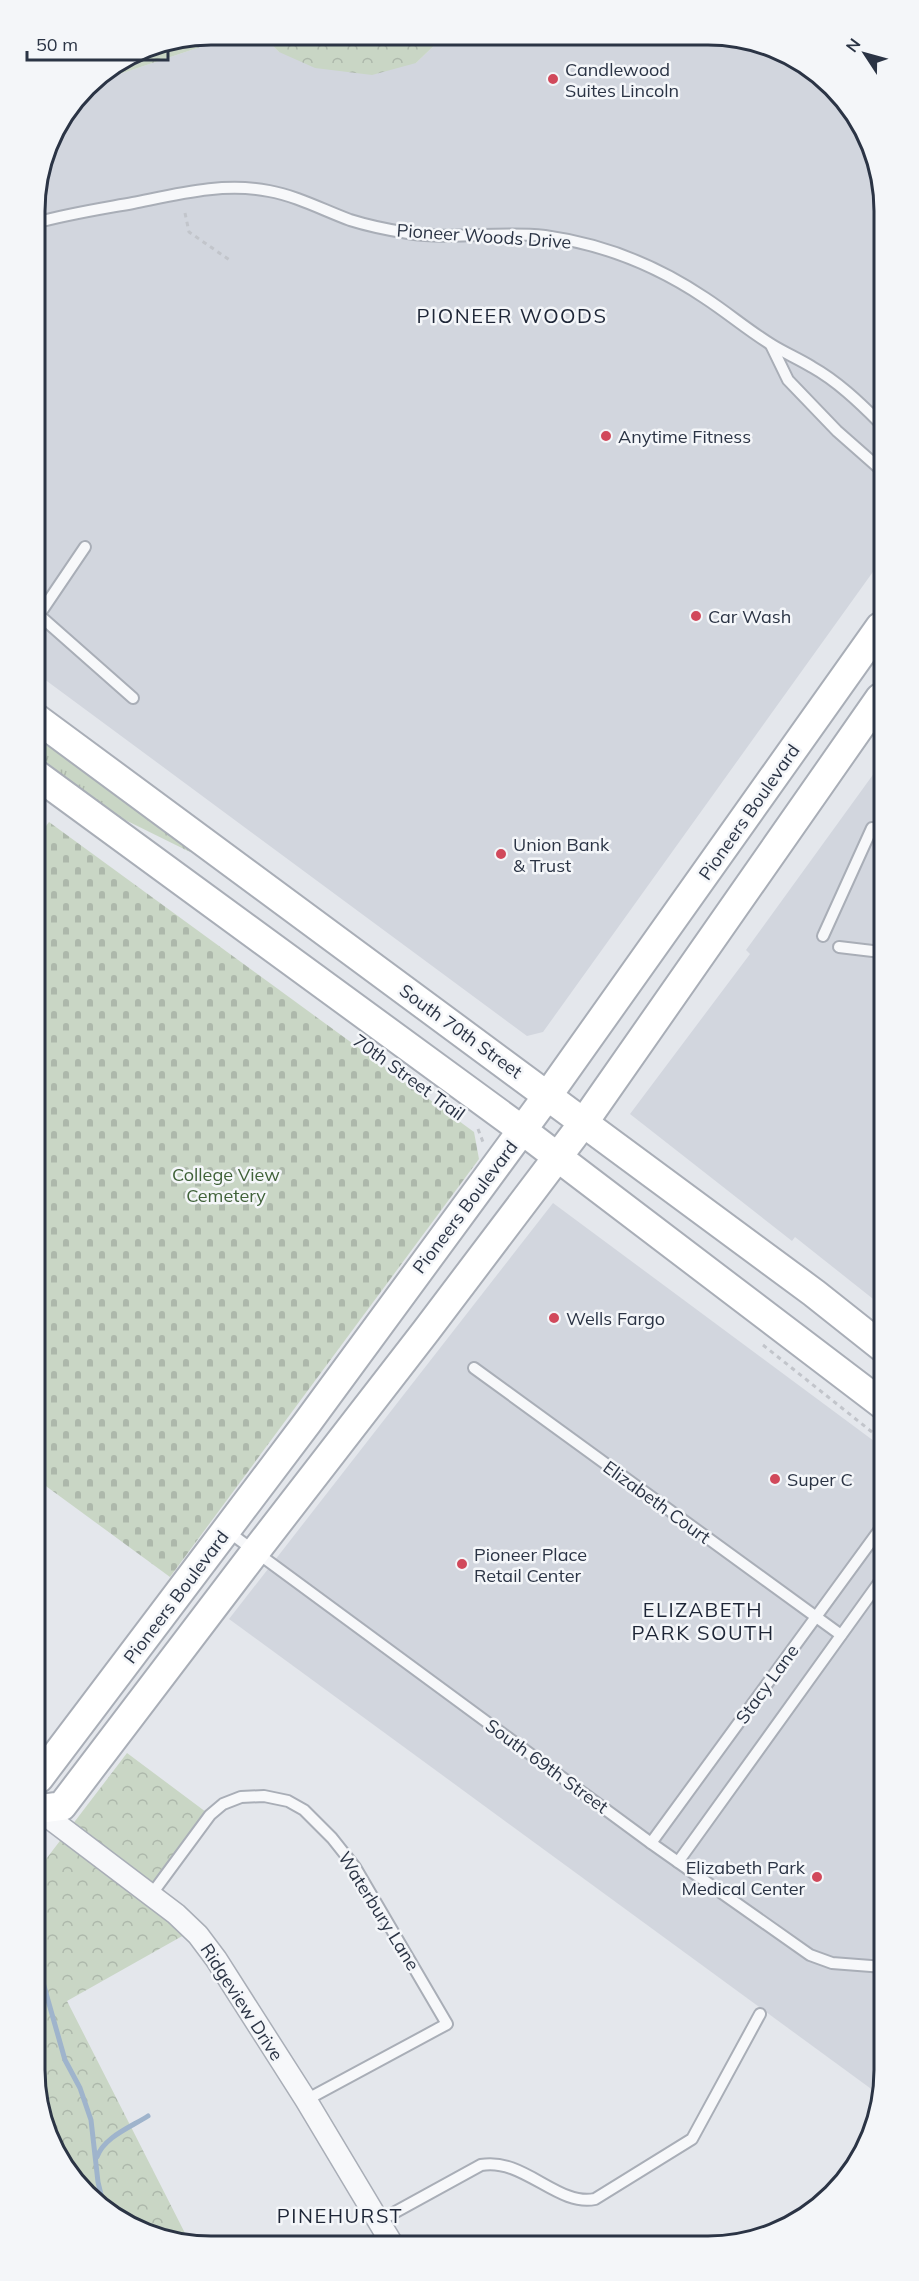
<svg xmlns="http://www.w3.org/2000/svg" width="919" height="2281" viewBox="0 0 919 2281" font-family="Mulish,sans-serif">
<defs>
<pattern id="grass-tufts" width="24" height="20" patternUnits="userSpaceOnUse" patternTransform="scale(1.5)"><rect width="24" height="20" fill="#c9d6c5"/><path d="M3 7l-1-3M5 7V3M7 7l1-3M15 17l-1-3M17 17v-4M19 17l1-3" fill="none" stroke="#adb8ab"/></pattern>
<pattern id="cemetery-stones" width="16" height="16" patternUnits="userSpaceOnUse" patternTransform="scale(1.5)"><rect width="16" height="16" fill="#c9d6c5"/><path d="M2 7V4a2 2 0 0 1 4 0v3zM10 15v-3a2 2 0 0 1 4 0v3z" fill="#adb8ab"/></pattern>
<pattern id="park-crowns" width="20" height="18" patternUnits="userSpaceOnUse" patternTransform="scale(1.5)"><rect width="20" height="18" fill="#c9d6c5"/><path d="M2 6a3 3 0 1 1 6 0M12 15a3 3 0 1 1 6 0" fill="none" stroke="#adb8ab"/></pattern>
</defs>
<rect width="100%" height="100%" fill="#e4e7ec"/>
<g fill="#d2d6de">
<path d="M236,35H262L279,52L416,63L444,36L742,38L825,78L861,122L879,166L880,562L543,1032L527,1036L36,673L35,199L53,133L90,84Z"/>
<path d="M880,765L882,1306L795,1237L792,1241L630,1114L750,954L746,950Z"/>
<path d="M553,1203L882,1447L884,2078L874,2091L229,1619Z"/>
</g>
<path fill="url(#grass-tufts)" d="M36,735L192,849L190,852L107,811L37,762Z"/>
<path fill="url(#cemetery-stones)" d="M49,822L474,1132L479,1159L170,1577L39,1481L37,838Z"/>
<g fill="url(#park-crowns)">
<path d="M211,35H236L90,84L94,78L144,48Z"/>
<path d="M262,35L444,36L416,63L372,75L315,68L279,52Z"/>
<path d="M127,1753L210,1815L151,1895L193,1930L67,2001L190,2243H177L94,2203L58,2159L40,2116V1867Z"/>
</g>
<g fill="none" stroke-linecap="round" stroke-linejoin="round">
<g stroke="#9fb4cc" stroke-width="5">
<path d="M42,1927L40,1972L65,2060L80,2088L91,2120L98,2182L104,2207"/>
<path d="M97,2157C104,2137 131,2127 148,2116"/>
</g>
<g stroke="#a9aeb7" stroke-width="14">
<g id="service">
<path d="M35,223C67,214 100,209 133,203C178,194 223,182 269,191C297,196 323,210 350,220C369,226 389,230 408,233C453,240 499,231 545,236C603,244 656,265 705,298C728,313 749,331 772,345C785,353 799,359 812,367C837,381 859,402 879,422"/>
<path d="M771,345L788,380L837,431L879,468"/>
<path d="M85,547L39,615L133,698"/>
<path d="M823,936L872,828L881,831"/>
<path d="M839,947L881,952"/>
<path d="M474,1368L841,1635"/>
<path d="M226,1530L651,1843L810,1955L832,1963L884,1967"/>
<path d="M651,1843L883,1525"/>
<path d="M678,1862L883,1577"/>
<path d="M151,1895L210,1815L223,1804L241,1797L264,1796L288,1801L304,1810L332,1838L355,1867L447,2024L306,2100"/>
<path d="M379,2221L481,2165C523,2157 558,2207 595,2199L692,2139L760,2014"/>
</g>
</g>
<g stroke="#a9aeb7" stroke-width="24">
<path id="minor" d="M40,1811L176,1914L198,1935L216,1959L306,2100L391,2242"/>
</g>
<g stroke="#a9aeb7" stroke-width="32">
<g id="secondary">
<path d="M36,718L814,1293L882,1347"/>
<path d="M37,775L522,1130L882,1404"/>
<path d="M39,1778L307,1423L548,1095L880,627"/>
<path d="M40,1809L62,1806L255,1552L426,1331L584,1122L880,698"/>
</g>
</g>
<g stroke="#c2c5cb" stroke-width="3" stroke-dasharray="4.5 4.5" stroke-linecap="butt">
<path d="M185,213L189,232L231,261"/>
<path d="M478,1129L483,1142"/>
<path d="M763,1345L882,1440"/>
</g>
<use href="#service" stroke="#f7f8fa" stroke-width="10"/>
<use href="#minor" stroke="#f7f8fa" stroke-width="21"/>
<use href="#secondary" stroke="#fff" stroke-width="28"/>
</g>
<g fill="#d1495b" stroke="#f4f6f9" stroke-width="2">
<circle cx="553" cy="79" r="6"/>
<circle cx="606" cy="436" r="6"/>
<circle cx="696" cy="616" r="6"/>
<circle cx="501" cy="854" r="6"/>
<circle cx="554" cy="1318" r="6"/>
<circle cx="775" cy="1479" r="6"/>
<circle cx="462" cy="1564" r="6"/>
<circle cx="817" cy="1877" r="6"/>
</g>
<g text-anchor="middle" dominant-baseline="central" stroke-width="5" stroke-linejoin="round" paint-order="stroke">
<g font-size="18" fill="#2b3445" stroke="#f4f6f9" text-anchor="start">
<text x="565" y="69">Candlewood<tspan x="565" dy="21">Suites Lincoln</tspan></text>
<text x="618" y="436">Anytime Fitness</text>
<text x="708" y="616">Car Wash</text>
<text x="513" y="844">Union Bank<tspan x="513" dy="21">&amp; Trust</tspan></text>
<text x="566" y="1318">Wells Fargo</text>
<text x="787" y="1479">Super C</text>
<text x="474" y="1554">Pioneer Place<tspan x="474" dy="21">Retail Center</tspan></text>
<text x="805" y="1867" text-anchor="end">Elizabeth Park<tspan x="805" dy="21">Medical Center</tspan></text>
</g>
<g font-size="18" fill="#2b3445" stroke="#f4f6f9">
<text transform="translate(484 236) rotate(4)">Pioneer Woods Drive</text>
<text transform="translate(749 812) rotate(-55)">Pioneers Boulevard</text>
<text transform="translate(461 1031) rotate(36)">South 70th Street</text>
<text transform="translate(409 1077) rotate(36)">70th Street Trail</text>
<text transform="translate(465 1207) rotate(-53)">Pioneers Boulevard</text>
<text transform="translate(657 1502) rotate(36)">Elizabeth Court</text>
<text transform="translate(176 1597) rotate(-53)">Pioneers Boulevard</text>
<text transform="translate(767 1684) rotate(-54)">Stacy Lane</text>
<text transform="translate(547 1766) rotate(36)">South 69th Street</text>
<text transform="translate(379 1911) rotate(58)">Waterbury Lane</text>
<text transform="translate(242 2002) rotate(57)">Ridgeview Drive</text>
</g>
<g font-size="18" fill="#3f6138" stroke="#f4f6f9">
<text x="226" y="1174">College View<tspan x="226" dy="21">Cemetery</tspan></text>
</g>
<g font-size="20" letter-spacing="1.5" fill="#1d2536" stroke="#f4f6f9">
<text x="512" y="315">PIONEER WOODS</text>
<text x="703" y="1609">ELIZABETH<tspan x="703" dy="23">PARK SOUTH</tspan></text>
<text x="340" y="2215">PINEHURST</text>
</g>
</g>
<path d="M0 0H919V2281H0ZM211 45H708A166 166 0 0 1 874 211V2070A166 166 0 0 1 708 2236H211A166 166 0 0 1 45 2070V211A166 166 0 0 1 211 45Z" fill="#f4f6f9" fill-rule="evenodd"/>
<path fill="none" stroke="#2b3445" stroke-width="3" d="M211 45H708A166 166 0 0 1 874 211V2070A166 166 0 0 1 708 2236H211A166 166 0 0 1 45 2070V211A166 166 0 0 1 211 45Z"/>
<g transform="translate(865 54) rotate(306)" stroke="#f4f6f9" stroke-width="4.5" paint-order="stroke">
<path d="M0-4.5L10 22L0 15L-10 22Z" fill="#2b3445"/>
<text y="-9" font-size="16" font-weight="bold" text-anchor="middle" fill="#2b3445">N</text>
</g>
<path d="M27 51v9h141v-9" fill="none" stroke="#2b3445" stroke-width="3"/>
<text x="36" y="51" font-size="18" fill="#2b3445" stroke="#f4f6f9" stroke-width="4.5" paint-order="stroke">50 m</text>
</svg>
